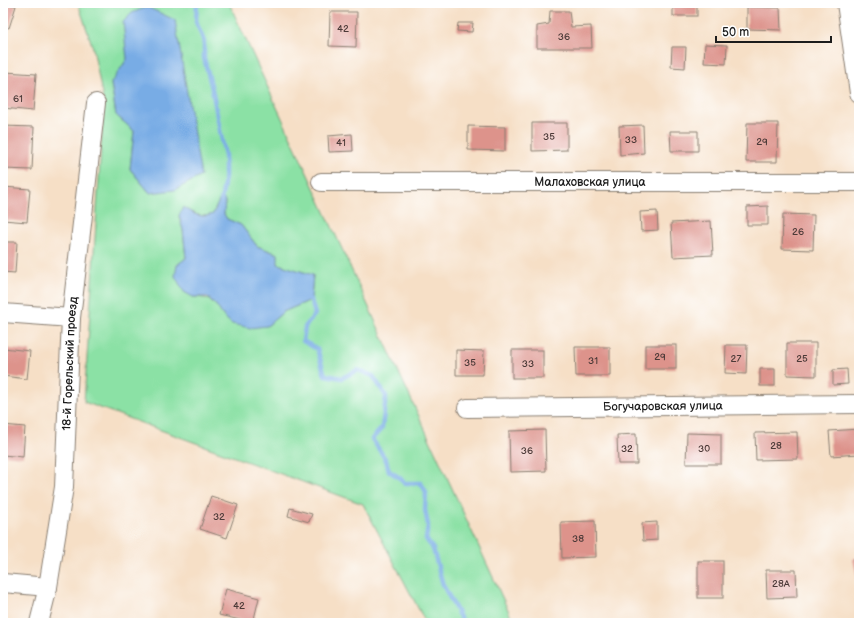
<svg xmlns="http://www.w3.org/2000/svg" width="862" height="626" viewBox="0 0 862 626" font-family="'Balsamiq Sans',sans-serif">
<rect width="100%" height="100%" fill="#fff"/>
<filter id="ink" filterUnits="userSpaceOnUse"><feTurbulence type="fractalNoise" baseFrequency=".025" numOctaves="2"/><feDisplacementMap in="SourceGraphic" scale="8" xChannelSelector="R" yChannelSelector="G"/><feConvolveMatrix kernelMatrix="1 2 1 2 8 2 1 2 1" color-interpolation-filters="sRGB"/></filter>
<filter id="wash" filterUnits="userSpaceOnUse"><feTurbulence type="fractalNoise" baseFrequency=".012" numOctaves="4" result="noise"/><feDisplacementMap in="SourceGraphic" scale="16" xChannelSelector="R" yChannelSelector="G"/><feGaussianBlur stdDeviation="0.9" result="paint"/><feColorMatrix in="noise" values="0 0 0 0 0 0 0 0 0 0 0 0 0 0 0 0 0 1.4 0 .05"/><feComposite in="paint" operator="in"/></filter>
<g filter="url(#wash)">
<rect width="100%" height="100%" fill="#f6dfc6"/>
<path fill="#8be1a5" stroke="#547e60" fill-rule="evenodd" d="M78,3H229L514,623H426L363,504L84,402L104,104L93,48ZM127,59L150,193L130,169L134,131L116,115L111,84ZM221,197L225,201L224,214L227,219L241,225L257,246L278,254L277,264L313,275L311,300L283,312L267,326L224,317C213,301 213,298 193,297L177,265L186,258L183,230L179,216L183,208C194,213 201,219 213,214Z"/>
<g fill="#78ace5" stroke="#4a6480">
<path d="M147,7L175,20L201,176L175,190L150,193L130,169L134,131L116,115L111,83L127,59L123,22L132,13Z"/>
<path d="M221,196L225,201L224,214L227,219L241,225L257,246L278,254V264L313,275L311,300L283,312L267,326L250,328L232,324L224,317L215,304L207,297H193L184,292L175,276L177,265L186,258L183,230L179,216L183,207C193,214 201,219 213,214Z"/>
</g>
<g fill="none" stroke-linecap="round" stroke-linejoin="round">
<g stroke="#78ace5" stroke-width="4.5">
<path d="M197,3L196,22L204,41V58L212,89L225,156V177L221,202"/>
<path d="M307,298L311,300L315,314L305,327L303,341L317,349L325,375L342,378L358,370L373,376L386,396L382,428L372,439L386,460L389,471L400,478L404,483H421L426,492L425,510L428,525L426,539L433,549L443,585L463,623"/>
</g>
</g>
<g id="blocks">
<g fill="#dd938b">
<path d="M3,3L16,6L9,28L3,26Z"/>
<rect x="673" y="3" width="24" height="13"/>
<path d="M747,7L780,8L781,30L747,29Z"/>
<path d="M550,11H569L571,27L591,26L592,48H537V26L549,24Z"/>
<path d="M330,12H357L356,47L329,46Z"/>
<path d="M458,23H473L472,32L457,31Z"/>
<path d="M705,44L727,45L726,64L704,63Z"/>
<path d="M672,47H686L685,68L671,67Z"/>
<path d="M5,72L36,74L33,111L3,108Z"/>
<path d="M532,123H567V150L532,151Z"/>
<path d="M747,123H778L777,162H746Z"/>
<path d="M643,125L644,153L620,155L619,126Z"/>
<path d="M3,126L34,127L32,170L3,169Z"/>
<path d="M468,126L505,127V151L468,150Z"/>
<path d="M670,131H698V151H671Z"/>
<path d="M352,134L353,151L329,152L328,136Z"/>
<path d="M3,187L30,189L27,222L3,220Z"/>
<path d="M768,206V225H747V207Z"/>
<path d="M657,211L658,230L641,231L640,212Z"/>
<path d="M783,214L814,215L813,250L782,249Z"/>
<path d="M711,221L713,255L673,257L671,223Z"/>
<path d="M3,242H17L15,273L3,272Z"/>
<path d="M787,343H816V376L787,375Z"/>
<rect x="645" y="345" width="31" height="24"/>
<path d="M726,345H747L746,374L725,373Z"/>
<path d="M575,347H610V376H576Z"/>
<path d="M3,348L30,351L27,379L3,376Z"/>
<path d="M456,350L484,351L483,375H456Z"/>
<rect x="512" y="350" width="31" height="28"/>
<rect x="760" y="369" width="15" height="17"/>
<path d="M847,369L848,384L833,385V370Z"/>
<path d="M3,425L25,427L23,457L3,455Z"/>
<path d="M859,429V454L831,456L829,431Z"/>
<path d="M545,430L546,471L510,472L509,431Z"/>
<path d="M797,432L798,459L756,460L755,433Z"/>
<path d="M687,433L721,434V464H686Z"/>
<path d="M636,434L637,464H618L617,435Z"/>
<path d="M211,496L238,505L227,538L200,529Z"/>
<path d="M290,508L312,514L309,522L288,516Z"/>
<path d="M595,521L596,557L562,558L561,522Z"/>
<path d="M657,522V540L643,541L642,523Z"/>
<path d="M859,557V582H858L853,559Z"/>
<rect x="698" y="561" width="25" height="37"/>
<path d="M766,570H796L797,597L767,598Z"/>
<path d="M226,589L259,598L253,623L219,615Z"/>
</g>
</g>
</g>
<g filter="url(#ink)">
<use href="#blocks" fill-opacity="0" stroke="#897e71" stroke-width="1"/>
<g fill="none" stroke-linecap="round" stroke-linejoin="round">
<g stroke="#897e71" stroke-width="20">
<g id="minor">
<path d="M846,3L859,93"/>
<path id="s1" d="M321,182H859"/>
<path d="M3,313L71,318"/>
<path id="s2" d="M467,408L859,404"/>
<path d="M3,583L48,587"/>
<path id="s3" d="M39,623L48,587L64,487L71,318L96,103"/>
</g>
</g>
<use href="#minor" stroke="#fff" stroke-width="18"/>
</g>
</g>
<g text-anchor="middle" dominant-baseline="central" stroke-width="3" stroke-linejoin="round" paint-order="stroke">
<g font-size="10" fill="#4c3a38">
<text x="343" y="29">42</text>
<text x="564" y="37">36</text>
<text x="18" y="99">61</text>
<text x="549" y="137">35</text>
<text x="631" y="140">33</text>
<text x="762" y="142">29</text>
<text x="341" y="143">41</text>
<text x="798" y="232">26</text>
<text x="660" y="357">29</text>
<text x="736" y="359">27</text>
<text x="802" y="359">25</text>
<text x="593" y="361">31</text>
<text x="470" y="363">35</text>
<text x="528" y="364">33</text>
<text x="776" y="446">28</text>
<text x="627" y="449">32</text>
<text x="704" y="449">30</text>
<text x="527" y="451">36</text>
<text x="219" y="517">32</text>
<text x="578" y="539">38</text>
<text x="781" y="584">28А</text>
<text x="239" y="606">42</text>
</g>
<g font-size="12" fill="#1c1c1c" stroke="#fff">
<text stroke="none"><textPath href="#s1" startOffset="269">Малаховская улица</textPath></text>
<text stroke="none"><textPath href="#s3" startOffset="262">18-й Горельский проезд</textPath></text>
<text stroke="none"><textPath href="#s2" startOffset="196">Богучаровская улица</textPath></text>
</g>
</g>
<rect width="862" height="626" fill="none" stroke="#fff" stroke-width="16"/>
<path d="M716 36v6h115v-6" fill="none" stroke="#1c1c1c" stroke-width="2"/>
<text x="722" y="36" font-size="12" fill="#1c1c1c" stroke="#ffffff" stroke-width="3" paint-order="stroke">50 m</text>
</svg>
